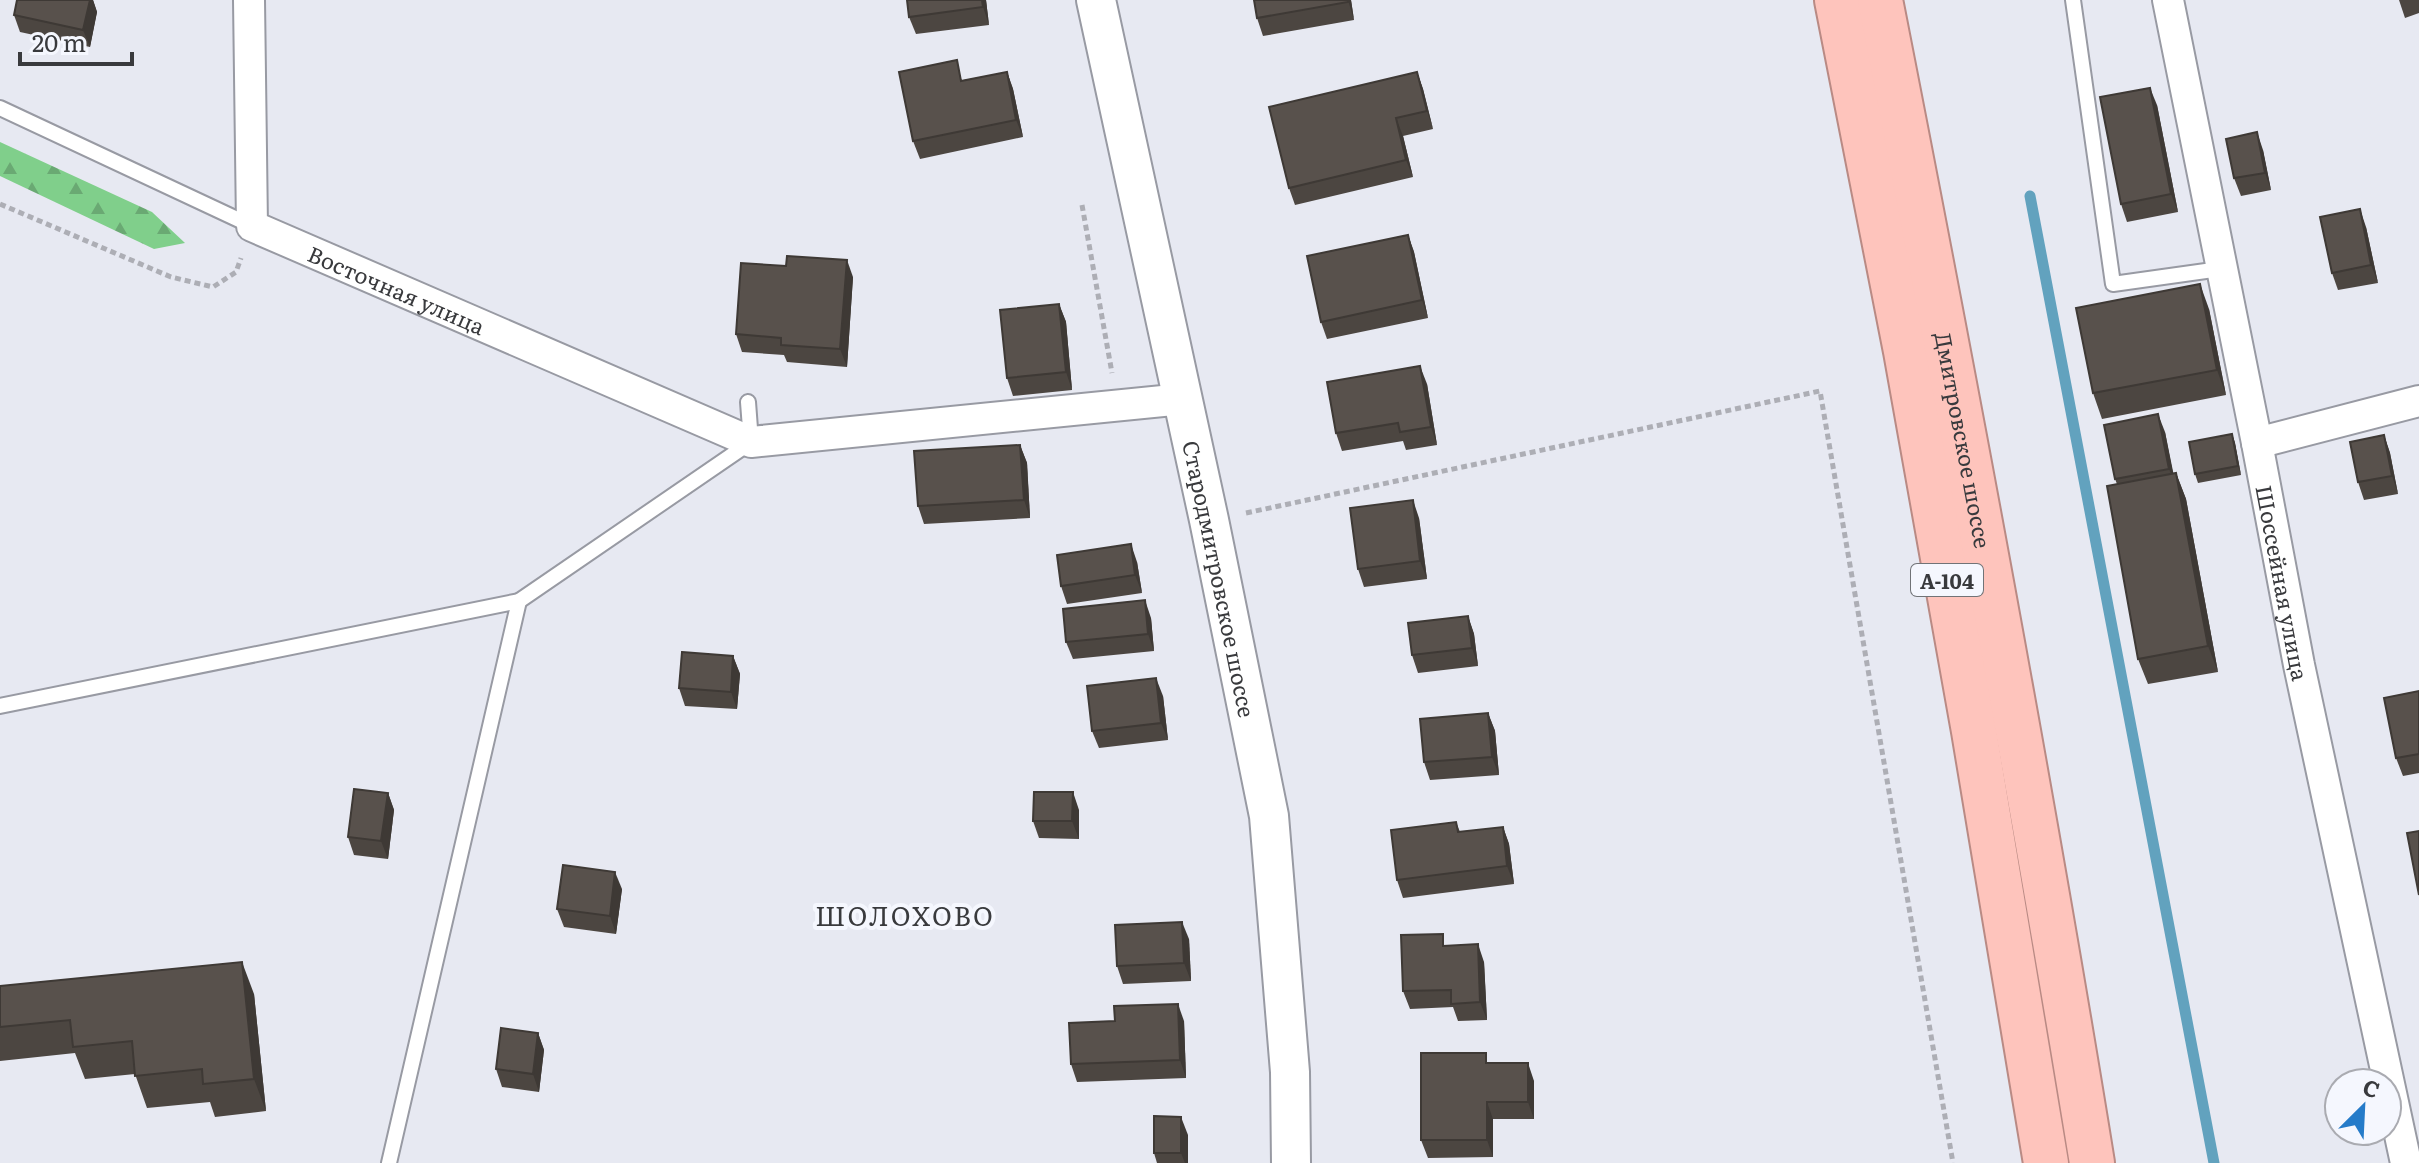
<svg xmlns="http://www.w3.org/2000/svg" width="2419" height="1163" viewBox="0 0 2419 1163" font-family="Literata,serif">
<defs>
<pattern id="forest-firs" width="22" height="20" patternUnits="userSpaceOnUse" patternTransform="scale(2)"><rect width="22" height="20" fill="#80cf8b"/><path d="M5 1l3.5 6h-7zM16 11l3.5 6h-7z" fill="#6aa973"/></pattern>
</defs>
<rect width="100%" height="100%" fill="#e7e9f2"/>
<path fill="url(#forest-firs)" d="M0,142L152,212L185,243L154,249L0,176Z"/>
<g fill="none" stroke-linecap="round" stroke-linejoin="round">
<path stroke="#62a2be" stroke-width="11" d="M2030,196L2214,1163"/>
<g stroke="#989aa3" stroke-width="18">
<g id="service">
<path d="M2073,0L2113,284L2220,269"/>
<path d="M0,108L252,226"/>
<path d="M519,601L751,442L748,402"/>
<path d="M0,706L519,601L389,1163"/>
</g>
</g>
<g stroke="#989aa3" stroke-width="34">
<g id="minor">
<path id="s1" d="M249,0L252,226L751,442L1183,399"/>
<path id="s2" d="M2168,0L2257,443L2299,665L2406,1163"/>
<path d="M2257,443L2419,401"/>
</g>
</g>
<g stroke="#989aa3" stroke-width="42">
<g id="tertiary">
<path id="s3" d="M1096,0L1209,520L1269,816L1290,1072L1291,1163"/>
</g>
</g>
<g stroke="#b98a84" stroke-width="48">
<g id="trunk">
<path d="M1837,0L1906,351L1974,731L2046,1163"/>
<path id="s4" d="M1880,0C1956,387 2029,774 2092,1163"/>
</g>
</g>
<g stroke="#adaeb5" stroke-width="5" stroke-dasharray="6 4" stroke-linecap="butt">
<path d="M0,204L171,277L213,287L236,272L241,258"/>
<path d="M1082,205L1112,373"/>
<path d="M1246,513L1820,391L1953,1163"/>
</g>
<use href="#service" stroke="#fff" stroke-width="14"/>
<use href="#minor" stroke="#fff" stroke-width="30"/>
<use href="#tertiary" stroke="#fff" stroke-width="38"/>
<use href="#trunk" stroke="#fec4bc" stroke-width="44"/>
</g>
<g fill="#4c4641">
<path d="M17,0H93L97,12L90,47L20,32L14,15Z"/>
<path d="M907,0H986L989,25L916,34L909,17Z"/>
<path d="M1351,0L1354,20L1263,36L1257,18Z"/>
<path d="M2399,0H2419V13L2405,18Z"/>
<path d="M1007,72L1013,89L1023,137L920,159L913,141L964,80Z"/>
<path d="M1417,72L1423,89L1433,129L1403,136L1413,177L1295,205L1289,188Z"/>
<path d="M2157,105L2178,212L2127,222L2121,204Z"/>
<path d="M2263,150L2271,190L2241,196L2234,178Z"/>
<path d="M2366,227L2378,283L2338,290L2332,273Z"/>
<path d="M1408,235L1414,252L1428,318L1327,339L1321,322Z"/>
<path d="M853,277L847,367L787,362L784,355L742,352L736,334Z"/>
<path d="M1059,304L1066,322L1072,390L1013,396L1007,378Z"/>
<path d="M2209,309L2226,395L2102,419L2093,393Z"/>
<path d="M1427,384L1437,445L1406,450L1403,441L1342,451L1336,433Z"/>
<path d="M2165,432L2173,474L2176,473L2186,499L2218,672L2148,684L2138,659L2117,484L2115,479Z"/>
<path d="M2232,434L2235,443L2241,475L2198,483L2195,474Z"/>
<path d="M2384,435L2390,453L2398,494L2364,500L2358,482Z"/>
<path d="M1020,445L1027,463L1030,518L924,524L918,506Z"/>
<path d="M1419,518L1427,579L1364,587L1358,569Z"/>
<path d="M1137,562L1142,593L1067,604L1061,586Z"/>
<path d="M1468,616L1474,634L1478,666L1418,673L1412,655Z"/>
<path d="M1151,618L1154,651L1073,659L1066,642Z"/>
<path d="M733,656L740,674L737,709L685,706L679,688Z"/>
<path d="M2419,691V773L2403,776L2396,758Z"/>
<path d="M1163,696L1168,740L1099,748L1092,731Z"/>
<path d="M1488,713L1495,731L1499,775L1430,780L1424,762Z"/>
<path d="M388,793L394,810L388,859L354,855L348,837Z"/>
<path d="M1079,810V839L1039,838L1033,821Z"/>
<path d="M1456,822L1460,832L1503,827L1509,844L1514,884L1403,898L1397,880Z"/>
<path d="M622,889L616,934L564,927L557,909Z"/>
<path d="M1189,939L1191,981L1123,984L1117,966Z"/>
<path d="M1447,945L1484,962L1487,1020L1458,1021L1453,1007L1410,1009L1403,991Z"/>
<path d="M0,986L254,994L266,1111L215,1117L210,1102L147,1108L135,1074L85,1079L75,1053L0,1061Z"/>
<path d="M1115,1021H1184L1186,1078L1077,1082L1071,1064Z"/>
<path d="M538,1033L544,1050L539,1092L502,1087L496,1069Z"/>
<path d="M1490,1063L1534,1081V1119H1493V1157L1428,1158L1421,1140Z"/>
<path d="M1188,1135V1163H1157L1154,1153Z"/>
</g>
<g fill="#3e3935">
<path d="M90,0H93L97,12L90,47L83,30Z"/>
<path d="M982,0H986L989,25L983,7Z"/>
<path d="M1348,0H1351L1354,20Z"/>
<path d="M1007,72L1013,89L1023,137L1016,120Z"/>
<path d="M1417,72L1423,89L1433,129L1427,111Z"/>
<path d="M2150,88L2157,105L2178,212L2171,194Z"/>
<path d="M1396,118L1403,136L1413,177L1406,160Z"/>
<path d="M2257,132L2263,150L2271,190L2265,173Z"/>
<path d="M2360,209L2366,227L2378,283L2371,265Z"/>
<path d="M1408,235L1414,252L1428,318L1422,300Z"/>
<path d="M847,260L853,277L847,367L840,349Z"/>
<path d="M2200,284L2209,309L2226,395L2217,370Z"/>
<path d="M1059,304L1066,322L1072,390L1066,372Z"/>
<path d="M1420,366L1427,384L1437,445L1431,427Z"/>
<path d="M2158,414L2165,432L2176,486L2169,469Z"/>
<path d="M2232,434L2235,443L2241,475L2238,466Z"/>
<path d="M2384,435L2390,453L2398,494L2392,476Z"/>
<path d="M1020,445L1027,463L1030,518L1024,500Z"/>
<path d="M2176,473L2186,499L2218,672L2208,646Z"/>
<path d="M1413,500L1419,518L1427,579L1420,561Z"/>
<path d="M1131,544L1137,562L1142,593L1135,575Z"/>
<path d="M1145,600L1151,618L1154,651L1148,634Z"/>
<path d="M1468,616L1474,634L1478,666L1472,648Z"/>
<path d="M733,656L740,674L737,709L731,692Z"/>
<path d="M1156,678L1163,696L1168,740L1161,723Z"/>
<path d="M1488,713L1495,731L1499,775L1492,757Z"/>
<path d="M1073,792L1079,810V839L1072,821Z"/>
<path d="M388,793L394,810L388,859L381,841Z"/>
<path d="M1503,827L1509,844L1514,884L1507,866Z"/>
<path d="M615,872L622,889L616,934L610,916Z"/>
<path d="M1182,922L1189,939L1191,981L1184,963Z"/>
<path d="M1478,944L1484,962L1487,1020L1480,1002Z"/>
<path d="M242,962L254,994L266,1111L254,1079Z"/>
<path d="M1178,1004L1184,1021L1186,1078L1180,1060Z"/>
<path d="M538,1033L544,1050L539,1092L533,1074Z"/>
<path d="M1528,1063L1534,1081V1119L1528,1102Z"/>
<path d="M1487,1102L1493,1119V1157L1487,1140Z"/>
<path d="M1181,1117L1188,1135V1163H1185L1181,1153Z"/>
</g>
<g fill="#58514c" stroke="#3e3935" stroke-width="2">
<path d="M17,0H90L83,30L14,15Z"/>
<path d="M907,0H982L983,7L909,17Z"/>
<path d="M1254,0H1348V2L1257,18Z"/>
<path d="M957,60L961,81L1007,72L1016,120L913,141L899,72Z"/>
<path d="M1417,72L1427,111L1396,118L1406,160L1289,188L1269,107Z"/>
<path d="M2150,88L2171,194L2121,204L2100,97Z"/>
<path d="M2257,132L2265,173L2234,178L2226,139Z"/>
<path d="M2360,209L2371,265L2332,273L2320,217Z"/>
<path d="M1408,235L1422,300L1321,322L1307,256Z"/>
<path d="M787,256L847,260L840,349L781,345V338L736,334L741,263L786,266Z"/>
<path d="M2200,284L2217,370L2093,393L2076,308Z"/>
<path d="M1059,304L1066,372L1007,378L1000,310Z"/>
<path d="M1420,366L1431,427L1400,432L1398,423L1336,433L1327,382Z"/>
<path d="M2158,414L2169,469L2115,479L2104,425Z"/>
<path d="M2232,434L2238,466L2195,474L2189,442Z"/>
<path d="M2384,435L2392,476L2358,482L2350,442Z"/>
<path d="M1020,445L1024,500L918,506L914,451Z"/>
<path d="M2176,473L2208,646L2138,659L2107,486Z"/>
<path d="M1413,500L1420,561L1358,569L1350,508Z"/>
<path d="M1131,544L1135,575L1061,586L1057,555Z"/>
<path d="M1145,600L1148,634L1066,642L1063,609Z"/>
<path d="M1468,616L1472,648L1412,655L1408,623Z"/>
<path d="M682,652L733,656L731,692L679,688Z"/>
<path d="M1156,678L1161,723L1092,731L1087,686Z"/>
<path d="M2419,691V754L2396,758L2384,698Z"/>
<path d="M1488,713L1492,757L1424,762L1420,719Z"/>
<path d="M354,789L388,793L381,841L348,837Z"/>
<path d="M1034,792H1073L1072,821H1033Z"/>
<path d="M1456,822L1458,832L1503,827L1507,866L1397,880L1391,830Z"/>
<path d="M2419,831V895L2407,833Z"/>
<path d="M563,865L615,872L610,916L557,909Z"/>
<path d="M1182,922L1184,963L1117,966L1115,925Z"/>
<path d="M1443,934V946L1478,944L1480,1002L1451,1004V990L1403,991L1401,935Z"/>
<path d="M242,962L254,1079L203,1084L202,1069L135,1076L132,1041L73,1047L70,1020L0,1027V986Z"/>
<path d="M1178,1004L1180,1060L1071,1064L1069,1023L1115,1021L1114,1006Z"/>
<path d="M501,1028L538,1033L533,1074L496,1069Z"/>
<path d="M1421,1053H1486V1063H1528V1102H1487V1140H1421Z"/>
<path d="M1154,1116L1181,1117V1153H1154Z"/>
</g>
<g text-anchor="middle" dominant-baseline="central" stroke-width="8" stroke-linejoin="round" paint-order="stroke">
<rect fill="#f5f7fe" stroke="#717377" stroke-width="2" x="1911" y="564" width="72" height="32" rx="6"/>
<g font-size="20" font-weight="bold" fill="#393a3d">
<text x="1947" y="580">А-104</text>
</g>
<g font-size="22" fill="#393a3d" stroke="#f5f7fe">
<text stroke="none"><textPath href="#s1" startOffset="384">Восточная улица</textPath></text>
<text stroke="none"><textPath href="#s4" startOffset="448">Дмитровское шоссе</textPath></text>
<text stroke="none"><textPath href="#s3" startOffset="592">Стародмитровское шоссе</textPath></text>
<text stroke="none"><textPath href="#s2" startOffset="594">Шоссейная улица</textPath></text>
</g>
<g font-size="26" letter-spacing="2" fill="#393a3d" stroke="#f5f7fe">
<text x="905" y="914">ШОЛОХОВО</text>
</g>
</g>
<g transform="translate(2363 1107) rotate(24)"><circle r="38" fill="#f5f7fe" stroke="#aaabb1" stroke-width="2"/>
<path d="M0-6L14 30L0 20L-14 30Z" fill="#257bc9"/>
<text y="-12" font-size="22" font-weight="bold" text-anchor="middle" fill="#393a3d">С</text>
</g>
<path d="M20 52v12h112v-12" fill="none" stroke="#393a3d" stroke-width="4"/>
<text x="32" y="52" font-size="24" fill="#393a3d" stroke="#f5f7fe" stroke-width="6" paint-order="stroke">20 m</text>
</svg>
